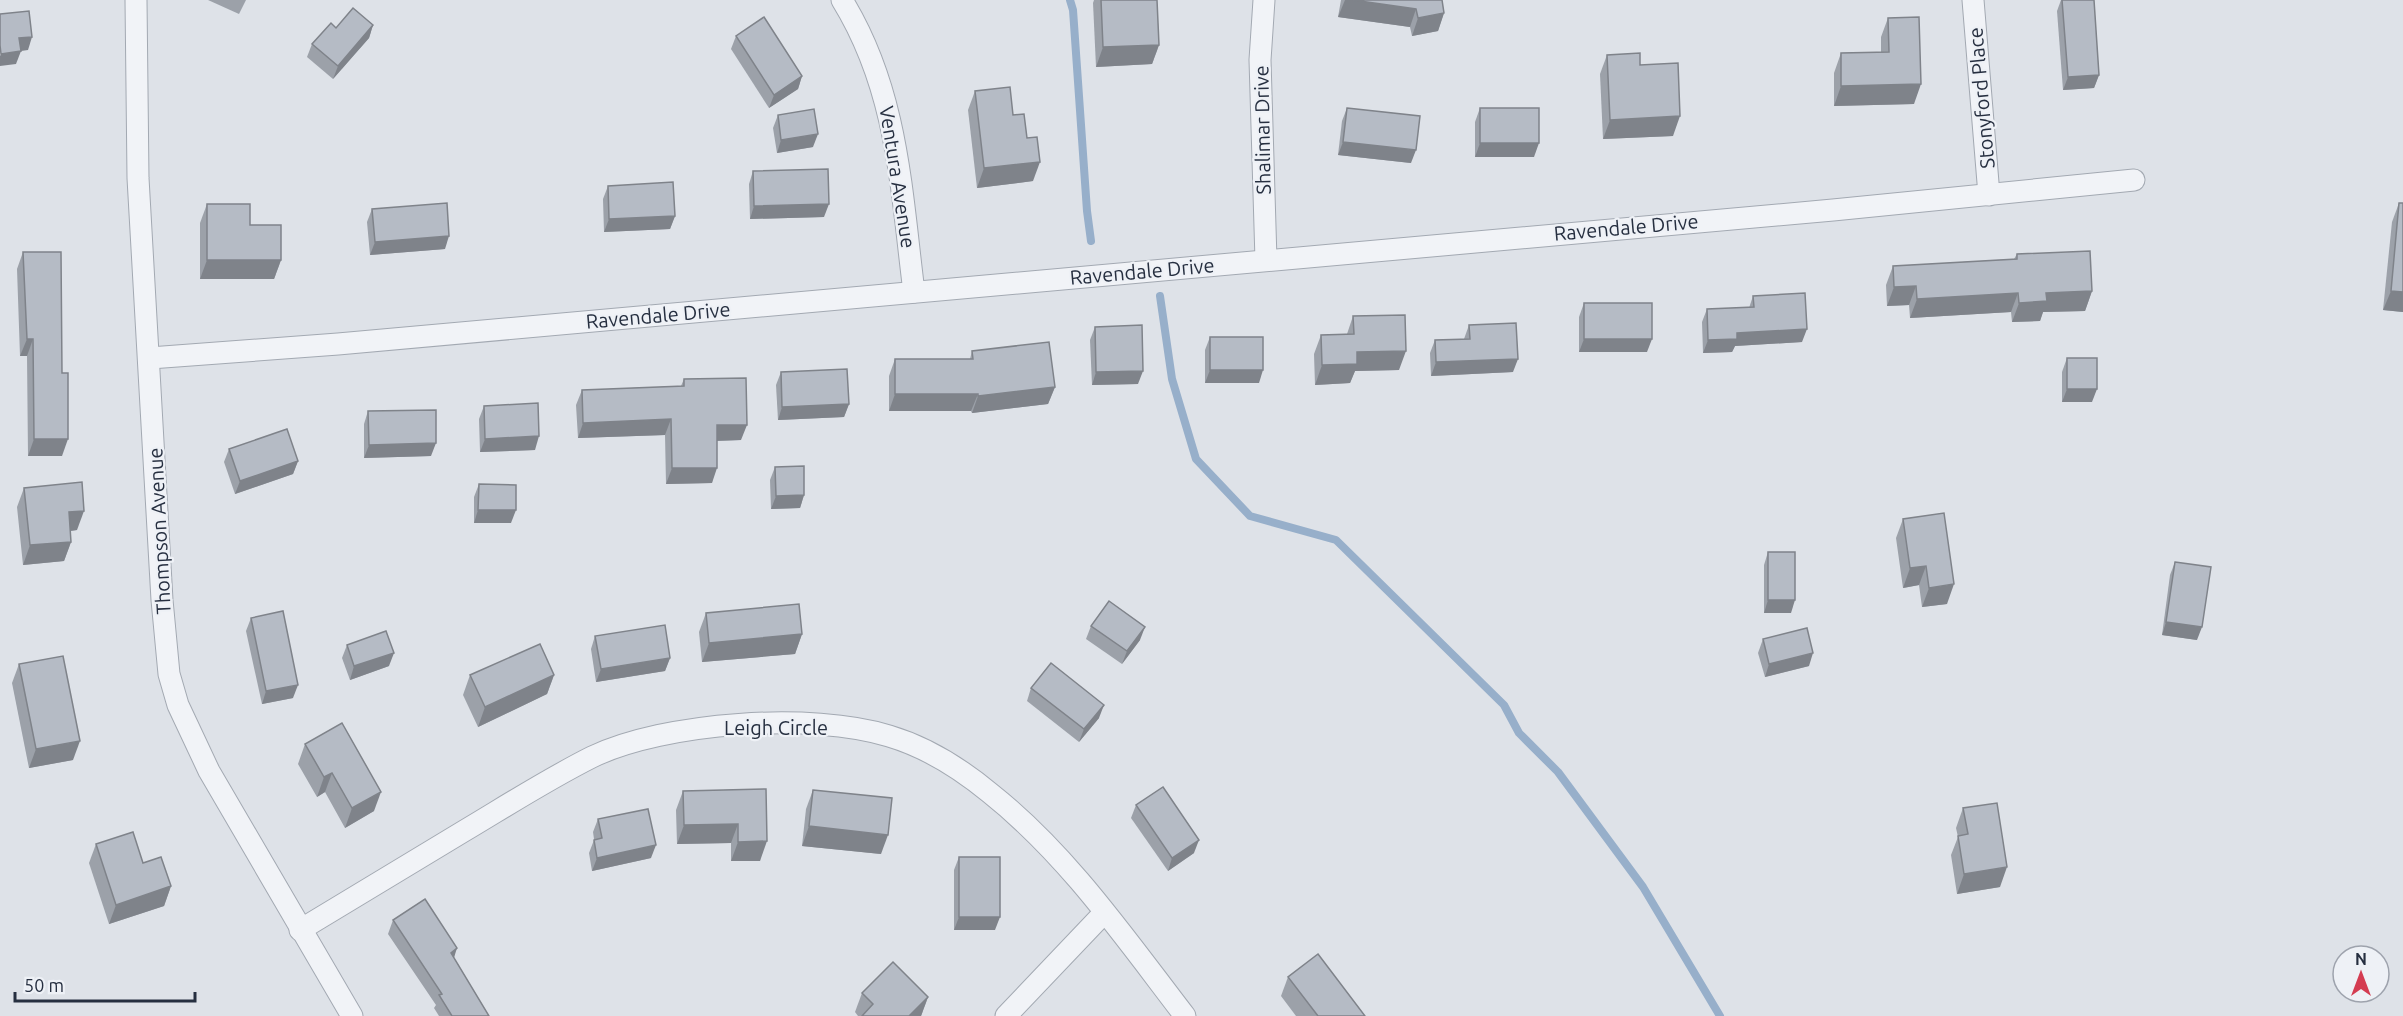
<svg xmlns="http://www.w3.org/2000/svg" width="2403" height="1016" viewBox="0 0 2403 1016" font-family="Ubuntu,sans-serif">
<rect width="100%" height="100%" fill="#dee2e8"/>
<g fill="none" stroke-linecap="round" stroke-linejoin="round">
<g stroke="#97afca" stroke-width="8">
<path d="M1070,0L1073,10L1087,211L1091,241"/>
<path d="M1160,296L1172,379L1196,459L1250,516L1336,540L1504,705L1519,733L1558,772L1643,887L1720,1016"/>
</g>
<g stroke="#a3a9b2" stroke-width="23">
<g id="minor">
<path d="M136,0L138,178L162,600L169,674L178,705L209,771L352,1016"/>
<path d="M842,0C898,91 901,189 914,292"/>
<path d="M1264,0L1260,60L1266,260"/>
<path d="M1973,0L1989,195"/>
<path d="M150,358L338,344L1833,210L2134,180"/>
<path d="M300,930C355,897 409,864 464,831C506,806 548,779 592,757C665,722 812,712 889,736C926,747 961,769 990,793C1067,854 1125,938 1185,1016"/>
<path d="M1006,1016L1104,913"/>
</g>
</g>
<use href="#minor" stroke="#f1f3f7" stroke-width="21"/>
</g>
<g fill="#9ca1a9">
<path d="M208,0H246L239,14Z"/>
<path d="M1094,0H1157L1159,45L1152,64L1096,67L1093,3Z"/>
<path d="M1341,0H1442L1444,13L1438,31L1412,36L1410,27L1338,17Z"/>
<path d="M2061,0H2094L2099,75L2094,88L2063,90L2057,11Z"/>
<path d="M1888,18L1914,104L1834,106V73L1841,53L1881,52V37Z"/>
<path d="M373,25L369,38L333,79L307,57L312,44L336,28Z"/>
<path d="M736,36L802,76L798,89L769,108L731,49Z"/>
<path d="M1607,55L1640,65L1673,136L1603,139L1600,74Z"/>
<path d="M975,91L1013,115L1033,181L977,188L968,110Z"/>
<path d="M1347,108L1411,163L1338,155L1342,121Z"/>
<path d="M1480,108L1534,157H1475V122Z"/>
<path d="M778,115L813,147L777,153L773,128Z"/>
<path d="M753,171L824,217L750,219L749,184Z"/>
<path d="M608,186L675,216L670,229L604,232L603,199Z"/>
<path d="M2399,203L2403,312L2383,310L2392,222Z"/>
<path d="M207,204L250,225L281,260L274,279H200V223Z"/>
<path d="M372,209L445,249L370,255L367,222Z"/>
<path d="M23,252L62,456H28L27,356H20L17,269Z"/>
<path d="M2017,254L2092,291L2085,311L2043,312L2040,321L2012,322L2011,312L1910,318L1909,305L1887,306L1886,285L1893,266L2014,259Z"/>
<path d="M1753,296L1802,342L1735,346L1732,352L1703,353L1702,322L1707,309L1749,308Z"/>
<path d="M1584,303L1647,352H1579V317Z"/>
<path d="M1353,316L1399,370L1355,371L1350,383L1315,385L1314,354L1321,335L1347,334Z"/>
<path d="M1469,325L1513,372L1431,376L1430,353L1435,340L1464,339Z"/>
<path d="M1095,327L1138,384L1092,385L1090,340Z"/>
<path d="M1210,337L1259,383H1205V350Z"/>
<path d="M972,351L1055,387L1048,404L972,413L971,411H889V376L895,359H970Z"/>
<path d="M2067,358L2092,402H2062V372Z"/>
<path d="M781,372L849,404L844,417L778,420L776,385Z"/>
<path d="M684,379L741,440L717,441L712,483L666,484L665,435L578,438L576,405L582,390L681,386Z"/>
<path d="M484,406L535,450L480,452L479,419Z"/>
<path d="M368,411L431,456L364,458V424Z"/>
<path d="M229,449L298,461L293,474L235,494L224,462Z"/>
<path d="M775,467L804,495L800,508L771,509L770,480Z"/>
<path d="M479,484L511,523H474V497Z"/>
<path d="M24,488L77,530L70,531L71,542L64,561L23,565L17,507Z"/>
<path d="M1903,519L1947,604L1922,607L1919,585L1903,588L1896,538Z"/>
<path d="M1768,552L1791,613H1764V565Z"/>
<path d="M2175,562L2197,640L2162,635L2170,575Z"/>
<path d="M706,613L802,634L795,654L702,662L699,632Z"/>
<path d="M251,618L293,698L262,704L246,631Z"/>
<path d="M1091,626L1140,640L1122,664L1086,639Z"/>
<path d="M595,636L670,658L665,671L596,682L591,649Z"/>
<path d="M1763,639L1809,666L1765,677L1758,653Z"/>
<path d="M347,645L389,666L350,680L342,658Z"/>
<path d="M19,664L73,760L29,768L12,683Z"/>
<path d="M470,675H554L547,694L478,727L463,695Z"/>
<path d="M1031,688L1099,718L1079,742L1027,701Z"/>
<path d="M305,744L374,811L345,828L325,792L317,797L298,764Z"/>
<path d="M766,789L760,861H731V843L677,844L676,810L683,791Z"/>
<path d="M813,790L881,854L802,846L806,809Z"/>
<path d="M1136,805L1194,853L1168,871L1131,818Z"/>
<path d="M1963,808L2000,887L1957,894L1951,855L1958,837L1956,828Z"/>
<path d="M598,819L651,858L592,871L589,853L594,840V839L593,832Z"/>
<path d="M96,844L143,863L171,886L164,906L109,924L89,863Z"/>
<path d="M959,857L995,930H954V870Z"/>
<path d="M393,920L454,958L489,1016H439L434,1008L436,1005L388,934Z"/>
<path d="M1288,977L1365,1016H1296L1281,996Z"/>
<path d="M862,993L928,997L921,1016H858L855,1012Z"/>
</g>
<g fill="#7f838a">
<path d="M1345,0H1353L1416,9L1410,27L1338,17Z"/>
<path d="M1444,13L1438,31L1412,36L1418,18Z"/>
<path d="M373,25L369,38L333,79L338,66Z"/>
<path d="M32,37L28,50L14,52L19,38Z"/>
<path d="M1159,45L1152,64L1096,67L1103,47Z"/>
<path d="M21,51L16,64L0,66V56L1,54Z"/>
<path d="M2099,75L2094,88L2063,90L2068,77Z"/>
<path d="M802,76L798,89L769,108L774,95Z"/>
<path d="M1921,84L1914,104L1834,106L1841,86Z"/>
<path d="M1680,116L1673,136L1603,139L1610,120Z"/>
<path d="M818,134L813,147L777,153L781,140Z"/>
<path d="M1343,142L1416,150L1411,163L1338,155Z"/>
<path d="M1480,143H1539L1534,157H1475Z"/>
<path d="M1040,162L1033,181L977,188L984,168Z"/>
<path d="M829,204L824,217L750,219L754,206Z"/>
<path d="M675,216L670,229L604,232L609,219Z"/>
<path d="M449,236L445,249L370,255L375,242Z"/>
<path d="M207,260H281L274,279H200Z"/>
<path d="M1916,286L1909,305L1887,306L1894,287Z"/>
<path d="M2092,291L2085,311L2043,312L2040,321L2012,322L2019,303L2046,293Z"/>
<path d="M2391,291L2403,292V312L2383,310Z"/>
<path d="M2018,293L2011,312L1910,318L1917,299Z"/>
<path d="M1807,329L1802,342L1735,346L1732,352L1703,353L1708,340L1737,333Z"/>
<path d="M27,339H33L27,356H20Z"/>
<path d="M1584,339H1652L1647,352H1579Z"/>
<path d="M1406,351L1399,370L1355,371L1350,383L1315,385L1322,365L1357,352Z"/>
<path d="M1518,359L1513,372L1431,376L1436,362Z"/>
<path d="M1210,370H1263L1259,383H1205Z"/>
<path d="M1143,371L1138,384L1092,385L1096,372Z"/>
<path d="M1055,387L1048,404L972,413L978,396Z"/>
<path d="M2067,389H2097L2092,402H2062Z"/>
<path d="M895,394H978L971,411H889Z"/>
<path d="M849,404L844,417L778,420L782,407Z"/>
<path d="M671,419L665,435L578,438L583,423Z"/>
<path d="M717,425H747L741,440L711,441Z"/>
<path d="M539,436L535,450L480,452L485,439Z"/>
<path d="M34,439H68L62,456H28Z"/>
<path d="M436,443L431,456L364,458L369,445Z"/>
<path d="M298,461L293,474L235,494L240,481Z"/>
<path d="M672,468H717L712,483L666,484Z"/>
<path d="M804,495L800,508L771,509L776,496Z"/>
<path d="M478,510H516L511,523H474Z"/>
<path d="M84,511L77,530L62,532L69,512Z"/>
<path d="M71,542L64,561L23,565L30,545Z"/>
<path d="M1926,566L1919,585L1903,588L1910,568Z"/>
<path d="M1954,584L1947,604L1922,607L1929,588Z"/>
<path d="M1768,600H1795L1791,613H1764Z"/>
<path d="M2166,622L2202,627L2197,640L2162,635Z"/>
<path d="M1145,627L1140,640L1122,664L1127,651Z"/>
<path d="M802,634L795,654L702,662L709,643Z"/>
<path d="M394,653L389,666L350,680L354,666Z"/>
<path d="M1813,653L1809,666L1765,677L1769,664Z"/>
<path d="M670,658L665,671L596,682L601,669Z"/>
<path d="M554,675L547,694L478,727L485,707Z"/>
<path d="M298,685L293,698L262,704L266,691Z"/>
<path d="M1104,705L1099,718L1079,742L1084,729Z"/>
<path d="M80,741L73,760L29,768L36,749Z"/>
<path d="M332,773L325,792L317,797L324,777Z"/>
<path d="M381,792L374,811L345,828L352,808Z"/>
<path d="M738,824L731,843L677,844L684,825Z"/>
<path d="M809,826L888,835L881,854L802,846Z"/>
<path d="M1199,840L1194,853L1168,871L1172,858Z"/>
<path d="M767,841L760,861H731L738,842Z"/>
<path d="M656,845L651,858L592,871L597,858Z"/>
<path d="M2007,867L2000,887L1957,894L1964,874Z"/>
<path d="M171,886L164,906L109,924L116,905Z"/>
<path d="M959,917H1000L995,930H954Z"/>
<path d="M457,948L453,961L451,953Z"/>
<path d="M928,997L921,1016H909Z"/>
</g>
<g fill="#b5bbc5" stroke="#7f838a" stroke-width="1.5">
<path d="M1101,0H1157L1159,45L1103,47Z"/>
<path d="M1353,0H1442L1444,13L1418,18L1416,9Z"/>
<path d="M2062,0H2094L2099,75L2068,77Z"/>
<path d="M353,8L373,25L338,66L312,44L331,23L336,28Z"/>
<path d="M29,11L32,37L19,38L21,51L1,54L0,45V14Z"/>
<path d="M764,17L802,76L774,95L736,36Z"/>
<path d="M1919,17L1921,84L1841,86V53L1889,52L1888,18Z"/>
<path d="M1640,53V65L1678,63L1680,116L1610,120L1607,55Z"/>
<path d="M1010,87L1013,115L1024,114L1027,138L1037,137L1040,162L984,168L975,91Z"/>
<path d="M1347,108L1420,116L1416,150L1343,142Z"/>
<rect x="1480" y="108" width="59" height="35"/>
<path d="M814,109L818,134L781,140L778,115Z"/>
<path d="M828,169L829,204L754,206L753,171Z"/>
<path d="M673,182L675,216L609,219L608,186Z"/>
<path d="M447,203L449,236L375,242L372,209Z"/>
<path d="M2399,203H2403V292L2391,291Z"/>
<path d="M207,204H250V225H281V260H207Z"/>
<path d="M2090,251L2092,291L2046,293L2047,301L2019,303L2018,293L1917,299L1916,286L1894,287L1893,266L2017,259V254Z"/>
<path d="M23,252H61L62,373H68V439H34L33,339H27Z"/>
<path d="M1805,293L1807,329L1737,333V339L1708,340L1707,309L1754,307L1753,296Z"/>
<rect x="1584" y="303" width="68" height="36"/>
<path d="M1405,315L1406,351L1357,352V364L1322,365L1321,335L1354,334L1353,316Z"/>
<path d="M1516,323L1518,359L1436,362L1435,340L1470,339L1469,325Z"/>
<path d="M1142,325L1143,371L1096,372L1095,327Z"/>
<rect x="1210" y="337" width="53" height="33"/>
<path d="M1049,342L1055,387L978,396V394H895V359H973L972,351Z"/>
<rect x="2067" y="358" width="30" height="31"/>
<path d="M847,369L849,404L782,407L781,372Z"/>
<path d="M746,378L747,425H717V468H672L671,419L583,423L582,390L684,386V379Z"/>
<path d="M538,403L539,436L485,439L484,406Z"/>
<path d="M436,410V443L369,445L368,411Z"/>
<path d="M287,429L298,461L240,481L229,449Z"/>
<path d="M804,466V495L776,496L775,467Z"/>
<path d="M82,482L84,511L69,512L71,542L30,545L24,488Z"/>
<path d="M479,484L516,485V510H478Z"/>
<path d="M1944,513L1954,584L1929,588L1926,566L1910,568L1903,519Z"/>
<rect x="1768" y="552" width="27" height="48"/>
<path d="M2175,562L2211,567L2202,627L2166,622Z"/>
<path d="M1109,601L1145,627L1127,651L1091,626Z"/>
<path d="M799,604L802,634L709,643L706,613Z"/>
<path d="M283,611L298,685L266,691L251,618Z"/>
<path d="M665,625L670,658L601,669L595,636Z"/>
<path d="M1807,628L1813,653L1769,664L1763,639Z"/>
<path d="M386,631L394,653L354,666L347,645Z"/>
<path d="M540,644L554,675L485,707L470,675Z"/>
<path d="M63,656L80,741L36,749L19,664Z"/>
<path d="M1051,663L1104,705L1084,729L1031,688Z"/>
<path d="M342,723L381,792L352,808L332,773L324,777L305,744Z"/>
<path d="M1163,787L1199,840L1172,858L1136,805Z"/>
<path d="M766,789L767,841L738,842V824L684,825L683,791Z"/>
<path d="M813,790L892,798L888,835L809,826Z"/>
<path d="M1997,803L2007,867L1964,874L1958,836L1968,834L1963,808Z"/>
<path d="M648,809L656,845L597,858L594,840L602,838L598,819Z"/>
<path d="M133,832L143,863L161,857L171,886L116,905L96,844Z"/>
<rect x="959" y="857" width="41" height="60"/>
<path d="M425,899L457,948L451,953L489,1016H452L439,995L442,994L393,920Z"/>
<path d="M1318,954L1365,1016H1318L1288,977Z"/>
<path d="M893,962L928,997L909,1016H862L873,1004L862,993Z"/>
</g>
<g text-anchor="middle" dominant-baseline="central" stroke-width="4.5" stroke-linejoin="round" paint-order="stroke">
<g font-size="20" fill="#262f40" stroke="#eef1f6">
<text transform="translate(1981 98) rotate(-95)">Stonyford Place</text>
<text transform="translate(1262 130) rotate(-91)">Shalimar Drive</text>
<text transform="translate(898 177) rotate(81)">Ventura Avenue</text>
<text transform="translate(1626 227) rotate(-5)">Ravendale Drive</text>
<text transform="translate(1142 271) rotate(-5)">Ravendale Drive</text>
<text transform="translate(658 315) rotate(-5)">Ravendale Drive</text>
<text transform="translate(159 531) rotate(-93)">Thompson Avenue</text>
<text x="776" y="727">Leigh Circle</text>
</g>
</g>
<g transform="translate(2361 974)"><circle r="28" fill="#eef1f6" stroke="#9ea3ad" stroke-width="1.5"/>
<path d="M0-4.5L10 22L0 15L-10 22Z" fill="#d43c51"/>
<text y="-9" font-size="16" font-weight="bold" text-anchor="middle" fill="#262f40">N</text>
</g>
<path d="M15 992v9h180v-9" fill="none" stroke="#262f40" stroke-width="3"/>
<text x="24" y="992" font-size="18" fill="#262f40" stroke="#eef1f6" stroke-width="4.5" paint-order="stroke">50 m</text>
</svg>
